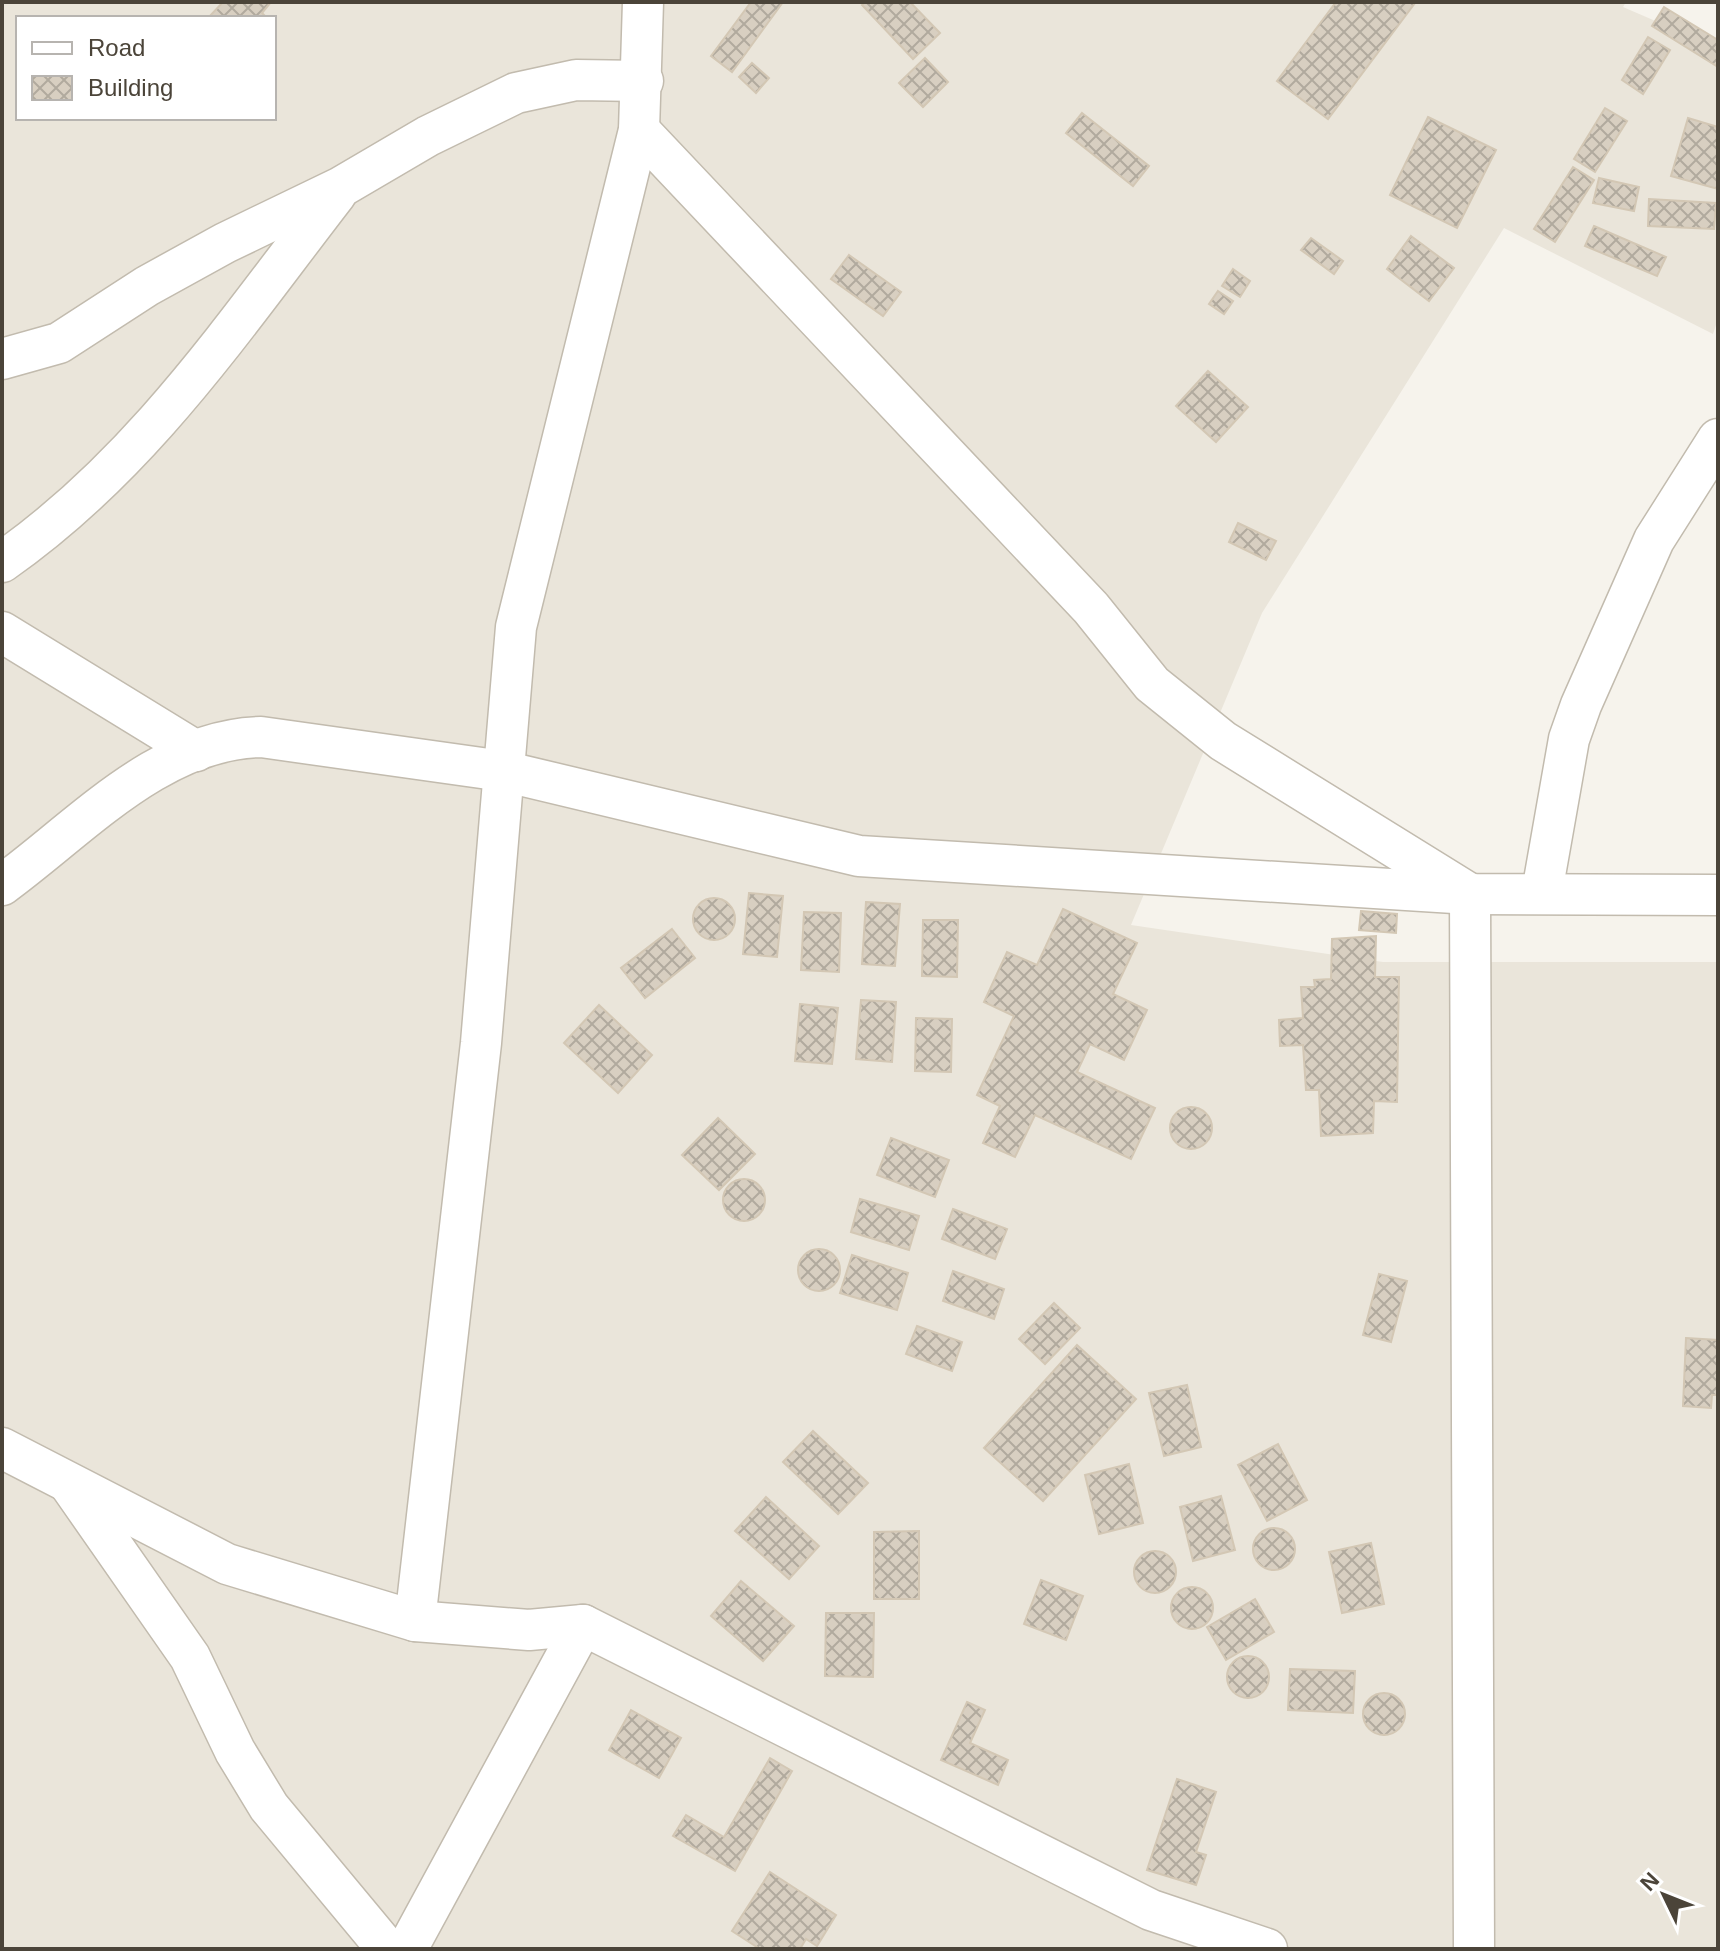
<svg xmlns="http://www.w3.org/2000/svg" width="1720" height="1951" viewBox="0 0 1720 1951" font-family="Arial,sans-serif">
<defs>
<pattern id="building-cross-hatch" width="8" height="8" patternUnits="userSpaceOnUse" patternTransform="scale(2)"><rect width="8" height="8" fill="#d8cfc1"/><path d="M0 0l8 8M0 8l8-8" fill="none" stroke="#b1aa9e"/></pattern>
</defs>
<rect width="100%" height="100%" fill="#f6f3ec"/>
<path fill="#eae5da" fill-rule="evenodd" d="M2,2H1626L1623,7L1718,48V319L1713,334L1504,228L1262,613L1131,925L1383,962H1718V1949H2ZM18,18H274V118H18Z"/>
<g fill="url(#building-cross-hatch)" stroke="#d3c7b4" stroke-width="2">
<path d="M223,2H271L262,13L267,18H208Z"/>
<path d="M751,2H783L732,72L711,56Z"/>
<path d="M865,2H910L940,33L913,59L862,5Z"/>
<path d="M1336,2L1415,3L1328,119L1277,81Z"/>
<path d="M1664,7L1718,40V67L1652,26Z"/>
<path d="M1648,37L1670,50L1643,94L1622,80Z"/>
<path d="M925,58L948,82L923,107L899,83Z"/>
<path d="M752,63L769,78L756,93L739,77Z"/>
<path d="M1605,108L1627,121L1595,172L1574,159Z"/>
<path d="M1082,113L1149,166L1133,186L1066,133Z"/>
<path d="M1428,117L1496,150L1457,228L1390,195Z"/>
<path d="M1688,118L1718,127V189L1671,176Z"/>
<path d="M1573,167L1594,180L1555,242L1534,229Z"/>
<path d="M1599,178L1639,187L1634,211L1593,203Z"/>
<path d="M1649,199L1716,203L1714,229L1648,226Z"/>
<path d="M1594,226L1666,257L1657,276L1585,246Z"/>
<path d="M1411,236L1454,268L1429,301L1387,269Z"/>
<path d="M1311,238L1343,261L1334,274L1301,250Z"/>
<path d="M849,255L901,292L883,316L831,279Z"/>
<path d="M1233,269L1250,281L1240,297L1222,286Z"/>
<path d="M1218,291L1233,301L1224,314L1209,304Z"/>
<path d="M1208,371L1248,407L1216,442L1176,406Z"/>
<path d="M1238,523L1276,541L1266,560L1229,542Z"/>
<path d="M749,893L783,896L777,957L743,954Z"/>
<circle cx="714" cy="919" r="21"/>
<path d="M866,902L900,904L895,966L862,964Z"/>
<path d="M1063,909L1137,943L1113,994L1147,1010L1124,1060L1090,1044L1077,1072L1155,1108L1131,1159L1035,1115L1015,1157L983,1143L1000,1106L977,1095L1014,1016L984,1002L1007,952L1037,965Z"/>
<path d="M1361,911L1397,914L1396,933L1359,930Z"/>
<path d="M804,912L841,913L839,972L801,970Z"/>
<path d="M923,920H958L957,977L922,976Z"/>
<path d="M672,929L695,958L645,998L621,968Z"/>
<path d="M1376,936L1375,977H1399L1397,1102L1374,1101L1373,1133L1321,1136L1319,1090H1306L1303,1045L1280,1046L1279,1020L1303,1018L1301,987H1315L1314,980L1331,979L1332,939Z"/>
<path d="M861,1000L896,1002L892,1062L856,1059Z"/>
<path d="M800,1004L838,1008L832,1064L795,1061Z"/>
<path d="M599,1005L652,1055L618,1093L564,1043Z"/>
<path d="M916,1018L952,1019L951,1072L915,1071Z"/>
<circle cx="1191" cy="1128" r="21"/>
<path d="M718,1118L755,1154L719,1190L682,1155Z"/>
<path d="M891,1138L949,1160L935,1197L877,1175Z"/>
<circle cx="744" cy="1200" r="21"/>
<path d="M860,1199L919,1216L909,1250L851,1232Z"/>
<path d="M953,1209L1007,1229L995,1259L942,1239Z"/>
<circle cx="819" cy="1270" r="21"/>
<path d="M852,1255L908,1273L897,1310L840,1293Z"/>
<path d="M953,1271L1004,1289L994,1319L943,1301Z"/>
<path d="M1379,1274L1407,1281L1391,1342L1363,1335Z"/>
<path d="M1054,1303L1080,1328L1045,1364L1019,1339Z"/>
<path d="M917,1326L962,1342L952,1371L906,1354Z"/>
<path d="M1686,1338L1718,1340V1395H1712L1711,1408L1683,1406Z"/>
<path d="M1077,1345L1136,1399L1043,1501L984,1448Z"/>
<path d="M1187,1385L1201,1447L1164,1456L1149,1393Z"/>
<path d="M813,1431L868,1483L838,1514L783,1462Z"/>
<path d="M1278,1444L1307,1500L1267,1521L1238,1465Z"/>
<path d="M1129,1464L1143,1523L1099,1534L1085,1475Z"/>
<path d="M1221,1496L1235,1550L1193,1561L1180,1507Z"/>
<path d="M766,1497L819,1546L789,1579L735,1531Z"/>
<circle cx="1274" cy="1549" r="21"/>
<path d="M919,1531V1599H874V1532Z"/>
<path d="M1371,1543L1384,1604L1342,1613L1329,1552Z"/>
<circle cx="1155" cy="1572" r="21"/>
<path d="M1041,1580L1083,1596L1066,1640L1024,1624Z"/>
<path d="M741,1581L794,1626L763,1661L711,1616Z"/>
<circle cx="1192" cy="1608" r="21"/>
<path d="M1255,1599L1274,1632L1226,1660L1207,1627Z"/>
<path d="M826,1613H874L873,1677L825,1676Z"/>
<circle cx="1248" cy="1677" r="21"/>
<path d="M1290,1669L1355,1671L1353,1713L1288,1710Z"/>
<circle cx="1384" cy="1714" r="21"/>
<path d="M967,1702L985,1710L970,1743L1008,1760L998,1785L941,1760Z"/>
<path d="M631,1710L681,1738L659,1778L609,1750Z"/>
<path d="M770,1758L792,1771L735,1871L673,1836L686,1815L724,1837Z"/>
<path d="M1177,1779L1216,1792L1196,1852L1206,1855L1196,1885L1147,1870Z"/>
<path d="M770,1872L836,1915L817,1946L806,1939L800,1949H760L732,1931Z"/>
</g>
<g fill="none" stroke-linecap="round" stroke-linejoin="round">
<g stroke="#c2bbae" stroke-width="43">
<g id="minor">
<path d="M639,130L1091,608L1152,684L1223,741L1470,894L1474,1949"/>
<path d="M2,359L59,343L147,286L225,243L341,187L428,136L516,93L576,80L643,81"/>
<path d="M2,562C142,464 233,327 336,194"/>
<path d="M2,632L196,751"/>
<path d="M2,885C79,829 159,739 261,737L503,771L859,856L1470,894L1718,895"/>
<path d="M1542,892L1569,739L1581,705L1654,540L1718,439"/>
<path d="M2,1448L227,1564L415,1621L529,1630L583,1625L1151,1910L1267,1949"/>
<path d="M70,1485L190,1657L235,1751L269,1807L387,1949"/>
<path d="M415,1621L481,1043L516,627L639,130L643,2"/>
<path d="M407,1949L583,1625"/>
</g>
</g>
<use href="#minor" stroke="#fff" stroke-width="40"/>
</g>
<rect width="1720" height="1951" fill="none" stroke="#4b4439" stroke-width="8"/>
<rect x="16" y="16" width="260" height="104" fill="#ffffff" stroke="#b7b4b0" stroke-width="2"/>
<rect x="32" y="42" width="40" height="12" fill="#ffffff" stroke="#b7b4b0" stroke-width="2"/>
<text x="88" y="56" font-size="24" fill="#4b4439">Road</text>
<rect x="32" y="76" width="40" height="24" fill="url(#building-cross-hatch)" stroke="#b7b4b0" stroke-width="2"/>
<text x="88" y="96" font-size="24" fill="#4b4439">Building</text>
<g transform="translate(1664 1895) rotate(313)" stroke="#ffffff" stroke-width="6" paint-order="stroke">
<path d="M0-6L14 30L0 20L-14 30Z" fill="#4b4439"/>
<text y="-12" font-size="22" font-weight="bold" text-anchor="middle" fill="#4b4439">N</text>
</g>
</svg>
